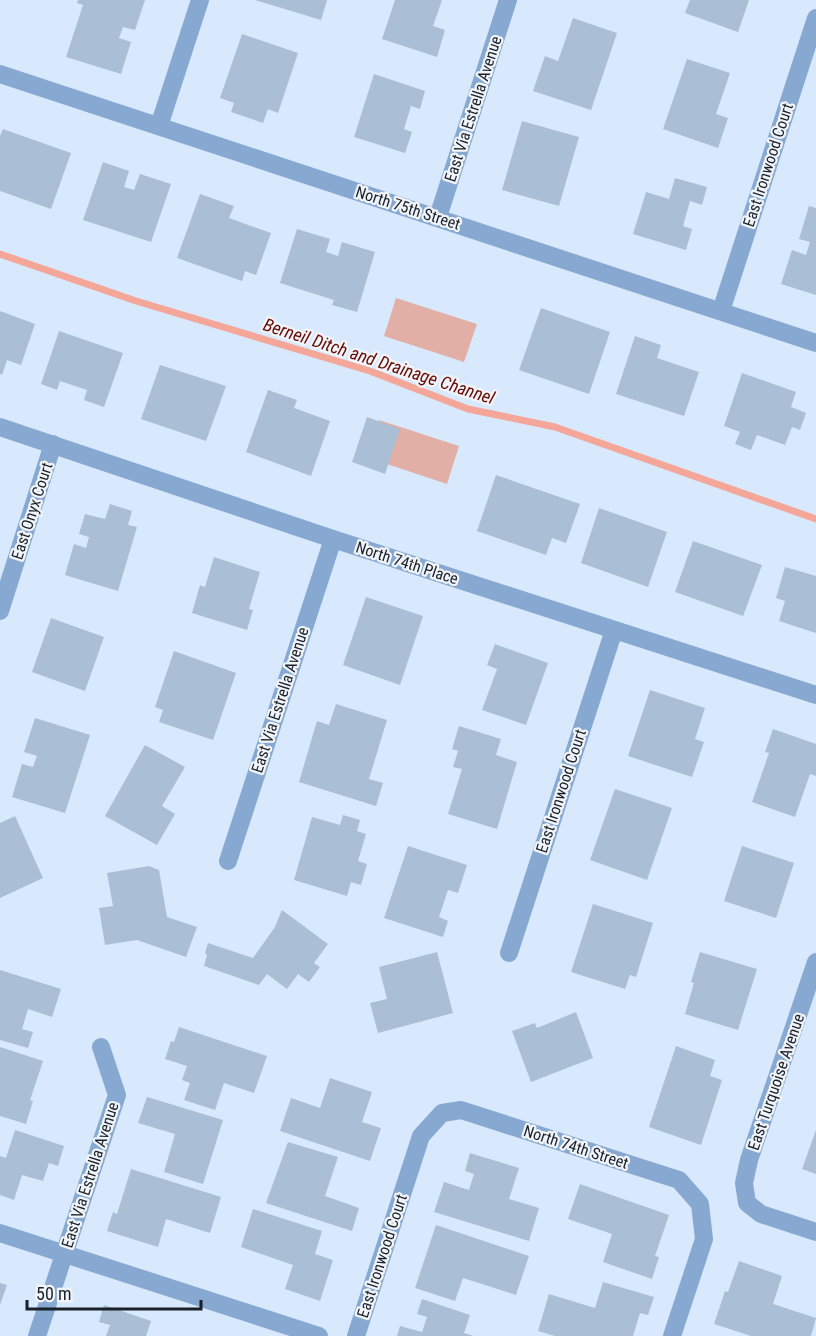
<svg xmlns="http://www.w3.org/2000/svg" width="816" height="1336" viewBox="0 0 816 1336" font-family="'Roboto Condensed',sans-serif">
<rect width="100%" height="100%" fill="#d9e9fd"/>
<g fill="#e1afa6">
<path d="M396,298L477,324L464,362L384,336Z"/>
<path d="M379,420L459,446L447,484L366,457Z"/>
</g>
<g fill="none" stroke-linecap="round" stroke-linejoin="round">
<path stroke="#f4a699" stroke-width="7" d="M0,254L136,301L370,371L468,409L555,427L816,519"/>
</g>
<g fill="#aabed5">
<path d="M78,0H145L135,30L123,27L119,38L131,42L121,74L66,57L83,5L77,3Z"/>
<path d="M255,0H327L321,20Z"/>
<path d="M395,0H442L433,26L445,30L437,57L382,39Z"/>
<path d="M690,0H749L738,32L685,13Z"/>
<path d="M573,18L617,33L591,110L533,91L545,56L558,61Z"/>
<path d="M242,34L298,53L278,113L268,109L263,123L231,112L234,103L220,98Z"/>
<path d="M687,59L730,73L716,114L728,118L718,148L663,129Z"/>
<path d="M374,74L425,91L420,109L411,106L404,129L412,132L405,153L354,137Z"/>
<path d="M522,121L579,137L559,206L502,190Z"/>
<path d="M3,129L71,153L51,209L0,191V136Z"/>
<path d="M103,162L129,171L124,187L134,190L140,174L171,184L151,242L83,220Z"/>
<path d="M675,178L707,187L702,205L690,201L683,226L692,229L686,250L633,234L646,192L669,199Z"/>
<path d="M200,194L234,206L229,218L271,233L256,275L245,271L242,281L177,258Z"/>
<path d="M809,206L816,208V295L781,284L792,250L806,255L810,242L799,239Z"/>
<path d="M297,229L330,239L326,252L338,256L342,242L375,252L357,312L332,305L334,300L280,283Z"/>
<path d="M541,308L610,332L589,394L519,370Z"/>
<path d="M0,311L35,324L21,365L7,360L2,375L0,374Z"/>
<path d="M59,331L123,353L104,407L84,400L87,390L60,381L57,390L41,384Z"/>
<path d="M635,336L661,345L657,358L699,372L684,416L616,394Z"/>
<path d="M160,365L226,386L206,441L141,419Z"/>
<path d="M742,373L796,392L791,407L806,413L800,430L792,427L785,445L757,435L751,450L735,444L740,432L724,426Z"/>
<path d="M268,390L297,400L294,408L330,421L311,476L246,452Z"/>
<path d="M367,417L400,429L385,474L352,462Z"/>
<path d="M496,475L580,504L566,543L552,538L546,555L477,531Z"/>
<path d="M110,504L132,511L128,525L137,527L118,591L65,575L74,544L86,548L89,537L79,534L85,514L105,519Z"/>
<path d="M599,508L667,532L648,587L581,563Z"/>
<path d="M693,541L762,565L743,616L675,592Z"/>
<path d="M214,557L260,572L249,609L253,610L247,630L192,613L200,585L205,587Z"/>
<path d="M785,567L816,576V633L779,621L785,601L776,598Z"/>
<path d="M366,597L423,616L400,685L343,665Z"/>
<path d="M51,618L104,637L85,691L32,672Z"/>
<path d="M495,644L548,663L526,725L482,710L497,669L487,665Z"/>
<path d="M174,651L236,673L213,740L159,722L163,710L155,707Z"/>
<path d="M650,690L705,708L695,739L704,742L692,777L628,756Z"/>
<path d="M336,704L387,720L369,779L383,783L376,806L299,782L317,721L329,725Z"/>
<path d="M35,718L90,735L65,813L12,797L22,764L33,767L37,756L24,752Z"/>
<path d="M459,726L501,739L496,755L517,762L497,829L448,814L462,769L453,767L458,751L452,749Z"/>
<path d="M773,729L816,744V776L810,774L795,817L752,802L769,753L765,752Z"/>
<path d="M145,745L185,767L162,806L175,814L157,845L105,816Z"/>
<path d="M615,789L672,808L647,880L590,860Z"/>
<path d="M343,815L360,820L357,831L366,834L358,861L367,864L361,885L351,882L347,896L294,880L312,817L340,825Z"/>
<path d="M15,816L43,878L0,898V823Z"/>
<path d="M408,846L467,865L458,893L448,890L439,917L448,921L443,937L384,918Z"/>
<path d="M742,846L794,863L776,918L724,901Z"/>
<path d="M149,866L159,870L167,917L197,927L186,957L137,940L105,945L99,908L113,906L107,873Z"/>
<path d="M593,904L653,923L636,977L630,975L625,989L571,972Z"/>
<path d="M282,910L328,944L314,963L320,967L309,982L298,974L287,989L267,974L259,985L204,966L207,955L205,953L208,943L253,958L275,927Z"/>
<path d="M437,952L453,1013L378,1033L370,1003L387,999L379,967Z"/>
<path d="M700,952L757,969L738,1030L685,1014L694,983L691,982Z"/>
<path d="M0,970L61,989L52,1017L28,1009L22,1029L33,1032L28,1048L0,1040Z"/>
<path d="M576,1012L593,1058L531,1082L512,1031L535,1023L537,1028Z"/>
<path d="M179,1027L267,1056L254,1093L224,1083L215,1110L184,1100L190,1083L182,1080L187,1066L165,1059L171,1041L174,1042Z"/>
<path d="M676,1046L715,1060L710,1076L722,1080L701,1145L649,1127Z"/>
<path d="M0,1047L43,1061L30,1100L33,1101L26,1124L0,1116Z"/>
<path d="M330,1078L372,1092L362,1122L381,1128L370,1161L280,1131L291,1098L320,1108Z"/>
<path d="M147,1097L223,1120L203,1184L164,1172L175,1134L138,1123Z"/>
<path d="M15,1130L64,1146L58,1166L49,1163L43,1181L22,1175L14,1200L0,1195V1156L6,1158Z"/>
<path d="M816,1130V1174L802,1169Z"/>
<path d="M288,1142L338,1157L325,1196L359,1208L352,1231L266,1203Z"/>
<path d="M470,1153L519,1168L509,1199L539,1208L529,1241L434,1212L444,1182L469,1190L474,1174L465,1171Z"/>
<path d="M131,1169L221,1197L210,1233L166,1219L158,1247L107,1231L113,1212L117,1214Z"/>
<path d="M580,1184L669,1215L655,1256L659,1257L652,1279L603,1262L612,1234L568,1219Z"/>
<path d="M253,1209L322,1231L315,1254L333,1260L320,1301L285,1289L293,1265L241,1247Z"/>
<path d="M436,1225L529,1256L516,1295L463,1278L455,1301L415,1288Z"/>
<path d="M739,1261L782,1276L773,1304L816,1318L811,1336H751L714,1324L725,1291L728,1292Z"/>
<path d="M603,1282L654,1297L648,1315L640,1313L633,1336H555L538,1331L549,1294L595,1308Z"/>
<path d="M0,1283L7,1285L0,1305Z"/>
<path d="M422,1299L470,1315L464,1333L474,1336H397L400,1326L422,1332L427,1317L417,1314Z"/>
<path d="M104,1305L151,1321L146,1336H106L110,1325L99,1322Z"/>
</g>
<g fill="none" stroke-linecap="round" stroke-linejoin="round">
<g stroke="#87a9d1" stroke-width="18">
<path d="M0,74L816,343"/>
<path d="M159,126L200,0"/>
<path d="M438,217L508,0"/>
<path d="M721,311L816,18"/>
<path d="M0,427L333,539L816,695"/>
<path d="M0,611L53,444"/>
<path d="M228,861L333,539"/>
<path d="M509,953L614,630"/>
<path d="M816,962L749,1160L744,1183L747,1203L761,1214L816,1232"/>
<path d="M0,1233L319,1336"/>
<path d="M37,1336L117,1095L101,1047"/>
<path d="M356,1336L421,1136L442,1113L461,1110L679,1180L700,1204L704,1239L672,1336"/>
</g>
</g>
<g text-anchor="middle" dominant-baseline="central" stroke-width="4.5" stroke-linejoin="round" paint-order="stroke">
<g font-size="16" fill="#192029" stroke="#f1f5fa">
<text transform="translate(473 109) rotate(-72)">East Via Estrella Avenue</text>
<text transform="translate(768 165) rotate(-72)">East Ironwood Court</text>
<text transform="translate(408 208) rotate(18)">North 75th Street</text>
<text transform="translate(32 511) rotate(-72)">East Onyx Court</text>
<text transform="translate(407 563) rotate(18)">North 74th Place</text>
<text transform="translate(280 700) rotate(-72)">East Via Estrella Avenue</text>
<text transform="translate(561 791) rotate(-72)">East Ironwood Court</text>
<text transform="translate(776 1082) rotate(-71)">East Turquoise Avenue</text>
<text transform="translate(576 1147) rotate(18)">North 74th Street</text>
<text transform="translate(90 1175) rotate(-72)">East Via Estrella Avenue</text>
<text transform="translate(382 1256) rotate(-72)">East Ironwood Court</text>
</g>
<g font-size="18" font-style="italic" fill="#680c05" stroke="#f1f5fa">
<text transform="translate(379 361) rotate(18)">Berneil Ditch and Drainage Channel</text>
</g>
</g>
<path d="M27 1300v9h174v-9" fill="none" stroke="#192029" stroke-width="3"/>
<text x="36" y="1300" font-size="18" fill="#192029" stroke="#f1f5fa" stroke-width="4.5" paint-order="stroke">50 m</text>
</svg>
